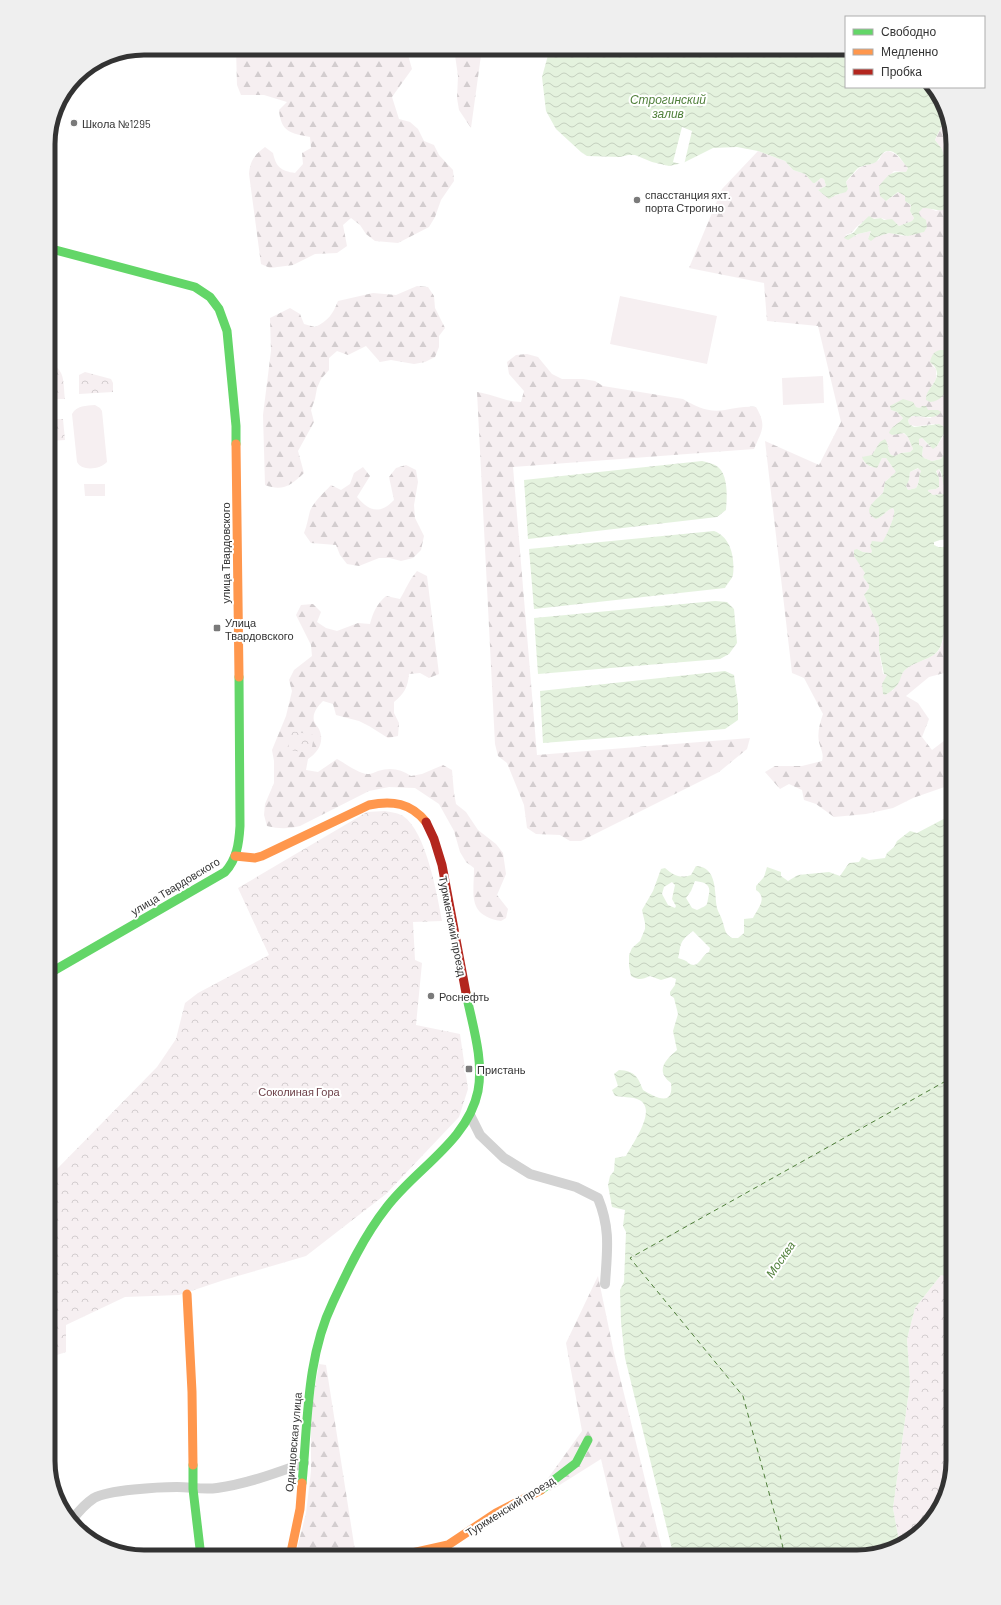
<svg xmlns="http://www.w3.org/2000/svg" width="1001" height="1605" viewBox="0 0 1001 1605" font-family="Barlow,sans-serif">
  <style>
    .green { fill: #f6eff1 }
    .forest { fill: url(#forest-firs); fill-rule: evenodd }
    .park { fill: url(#park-crowns) }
    .water { fill: url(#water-waves); fill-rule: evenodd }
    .pier { fill: #fff }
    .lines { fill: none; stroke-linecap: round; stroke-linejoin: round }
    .ferry { stroke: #51803c; stroke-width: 1; stroke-dasharray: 5 4; stroke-linecap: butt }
    .street { stroke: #d2d2d2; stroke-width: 10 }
    .fast { stroke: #63d668; stroke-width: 9 }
    .slow { stroke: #ff974d; stroke-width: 9 }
    .jam { stroke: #b3261e; stroke-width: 9 }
    .poi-dot { fill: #7a7a7a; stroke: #fff; stroke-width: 1.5 }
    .labels { text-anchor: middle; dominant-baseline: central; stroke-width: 4; stroke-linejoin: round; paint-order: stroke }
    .poi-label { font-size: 11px; fill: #333; stroke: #fff; text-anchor: start }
    .street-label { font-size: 11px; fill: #333; stroke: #fff }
    .park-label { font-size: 11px; fill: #6d4149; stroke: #fff }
    .water-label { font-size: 12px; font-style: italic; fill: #51803c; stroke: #fff }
    .rim { fill: none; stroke: #333; stroke-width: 5 }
  </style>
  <defs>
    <pattern id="forest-firs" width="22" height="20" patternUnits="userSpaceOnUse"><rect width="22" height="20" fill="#f6eff1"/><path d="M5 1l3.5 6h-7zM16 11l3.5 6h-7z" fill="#d3cdcf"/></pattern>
    <pattern id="park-crowns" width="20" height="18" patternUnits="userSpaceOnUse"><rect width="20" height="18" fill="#f6eff1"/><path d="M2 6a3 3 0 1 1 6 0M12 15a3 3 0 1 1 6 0" fill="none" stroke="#d3cdcf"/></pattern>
    <pattern id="water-waves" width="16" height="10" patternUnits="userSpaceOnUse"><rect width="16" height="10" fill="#e4f2de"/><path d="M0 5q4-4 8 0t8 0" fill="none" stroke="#c4d0bf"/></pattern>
  </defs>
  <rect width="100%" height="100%" fill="#fff"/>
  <path class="green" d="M620,296L717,316L707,364L610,344Z
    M823,376L824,403L783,405L782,378Z
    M95,405L100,408L102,411L107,462C101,469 82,472 77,462L72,414C77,405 86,406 95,405Z
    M84,484H105V496H85Z"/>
  <path class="forest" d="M236,48H406L412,69L392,97L399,119L410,122L418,129L424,141L434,145L439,155L453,170L454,181L441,200L435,217L429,227L398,243L375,241L366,234L360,225L351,218L343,225L347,246L337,253L315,254L293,265L270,268L261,264L249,174C250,161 254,155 265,147L273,153C276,167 281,171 295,173L303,164L302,153L311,148L310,137C290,133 281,132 279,110L287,102L264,95H241L237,85Z
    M454,48H482L471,128L459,110L457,98L458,76Z
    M948,122L953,144V161L945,158L942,149L935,140L942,125Z
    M758,151L785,161L793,170L805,174L815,183L821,178L824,179L826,186L818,190C821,192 824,195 826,196C833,198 843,193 848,189L846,182L859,168L875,162L879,160L882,154L888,151C897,153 902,161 908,168L906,172L894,171L883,182L886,201L899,192C905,194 905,196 906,202L911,205L910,211L914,218L912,221L899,226L896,223L881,218L867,219C864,222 862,222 859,225C852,230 856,232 845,235L854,237L858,234L871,231L868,239C875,237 882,234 890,233C894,233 895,235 899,235C908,237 916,233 924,232L918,212L923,208H929L936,211L946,207L953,197V391L951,395L953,402V439C946,445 946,452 941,459L932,461L924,458L922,456L923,447L919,445L918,439L922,438L929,446H937L944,435L943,426C932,420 919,430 909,424L908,420L912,416L931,418L934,410H927L916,407L891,410L897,412L903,418L897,425L892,435L903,433L908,437L913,449L910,452L901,453L895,456L891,455L889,452L887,442L877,448L872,456H867L863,461L871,467H877L882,458H886L896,472L885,482L883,493L878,497L876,519C883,517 886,510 893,508L895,513L886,539L882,542H877L871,553L863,552L857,549C858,564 860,560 865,573L863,577L869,585V588L864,595L879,627V650L883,674L887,675L892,691C898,685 899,678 903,672C911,662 927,661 936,653C944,647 943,633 947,624L953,628V667L948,672L929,677L906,696L918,703L929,719L922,737L932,750L953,734V784L913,798L893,808L866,814L834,817L816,804L804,800L802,790L789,784L780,789L765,772L775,766H802L822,761C824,754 821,750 819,742C817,733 820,723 823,714L804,678L792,673L765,441L819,465L841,422L818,326L767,321L764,283L689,268L722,189ZM952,363L951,380L945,393L928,392L936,379V369L932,365Z
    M417,286L428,287L434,296L435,308L445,328L439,336V347L435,357L425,362L414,364L391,360L380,362L366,346L348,355L337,351L329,358V370L321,379L317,388L315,399L311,410L314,422L298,451L304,473C291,485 283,492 265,485L263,415L271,351L270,318L290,308L300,314L304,324L315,327C328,321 333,314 338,301L373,293L396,295Z
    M527,354L538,357L552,374L562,379H583L595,381L603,386L683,399C696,407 709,413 725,410C736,408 745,406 756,407C767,426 762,430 754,449L513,467L537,755L750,738L747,749L719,772L581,841H570L560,835L536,834L527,828L524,805L507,763L498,756L495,744L477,392C492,394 506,402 521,402L524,391L509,374L507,362L516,355Z
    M406,465L416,470L418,482L414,505L415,518L424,536L421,550L413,558L401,561L390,558H379L359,566L347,564L340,555L336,545L311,543L304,533C307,526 308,518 310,511C314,501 324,493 331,485L341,490L350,484L354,473L363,467L370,476L357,497C369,511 380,515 394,500L389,477L396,468Z
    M919,468L921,471C918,477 920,483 916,488L908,490L906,485L909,480L910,472Z
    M939,469L946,489H953V493L933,495L928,491V490L936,489L939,487V478L936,470Z
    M417,571L427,576L439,674L429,678L420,673L409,674C408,687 404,694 394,702V713L399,723L398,736L388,738L369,726L359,721L336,715L333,704L323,701C318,706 312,713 314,721C315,724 318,727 319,729C325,742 318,752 308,759L306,770L318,772L337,759C345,763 360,775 369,774C371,774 375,772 378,771C390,767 401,769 411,776L422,774L443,765L452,770L454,793L456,804L466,812L478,830L496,844L503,853L506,874L497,895L508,909L506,918L501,921C467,915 474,895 474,868L466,862L460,852L454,831L439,804L415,788L389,787L369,791L300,826C288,829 279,829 267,826L264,815L265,804L274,783V761L272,750L286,716L292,691L289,680L294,670L312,656L311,645L296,615L301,605L313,604L321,612L317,622L326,628L337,631L358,623L370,624C373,612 377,604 386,596L400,599C406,589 409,580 417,571Z
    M598,1276L614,1353L664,1557H624L601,1459L550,1491L546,1481L582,1431L566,1343Z
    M319,1364L326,1365L356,1557H295L306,1513L311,1471V1411Z"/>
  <path class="park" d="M51,364C66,370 63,385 65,399H54L48,394V371Z
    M85,372L111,379L113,383V392L79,394V375Z
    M57,419H63L65,440L50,441V427Z
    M291,731L314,735L311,753L288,750Z
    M385,811C390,812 398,813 403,816C426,831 437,894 442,921L413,922L415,960L422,963L416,1025L460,1034L468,1089L459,1117L386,1194L306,1256L224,1280L179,1295L125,1297L66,1325V1352L48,1358V1175L56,1170L157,1067L176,1039L185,1003L198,993L269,955L238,888L367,812Z
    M941,1275L953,1277V1461L937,1514L900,1547L893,1508L910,1383L907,1339L915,1308Z"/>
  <path class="water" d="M550,48H846V87H930L943,101L948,122L942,125C940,131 937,134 935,140L942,149L945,158L953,161V197L943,210C936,211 930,208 923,208L919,212L920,216L926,220L927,227L924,232L908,236L889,233L876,237L871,241L868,239L871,231L858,234L848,240L844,238C847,234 852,235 855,231C859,225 864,221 869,216L874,219L881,218L884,220L892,219L899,226L912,221L914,218L910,211L911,205L905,201V196L898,192L886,201L880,196L879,186C889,174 891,171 906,172L908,168C903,163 898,152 890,151C881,150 881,158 876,162C871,165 863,165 858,168C856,170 848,179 846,182L848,189L846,192L836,195L829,199L818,190L826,186L824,179L821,178L815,183H813L805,174L793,170L785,161L758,151L737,147L713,148L683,163L669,166L652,162L635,155H628L620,157L587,156L581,152L556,129L546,111L542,77Z
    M940,350H944L952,356C952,371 951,401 930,402L926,400C925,388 941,382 936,369C935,366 932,364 930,362C932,355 933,352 940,350Z
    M903,399L913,402L916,407L920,408L922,406H926L928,410H938L941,412C935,421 922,415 912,416L908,420L909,424L914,427L939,424L943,426L946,430L937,446L933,449L922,438L919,439V445L923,447L922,456L924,458L932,461L941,459L944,455L947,443L953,439V489H946C941,483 944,475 939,469L936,471L939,478V487L936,489L928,490V491L933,495L953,493V520L949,521L946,526L948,528H953V539L940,540L934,542V545L938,547H953V628L947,625C942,633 944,646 936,653C927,661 912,662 904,671C902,673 901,677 900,680C897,687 892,691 885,695L883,694L882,684L887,675L884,674L879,650V627L864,595L869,588V585L863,577L865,573L854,556V550L857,549L863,552L871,553L872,551L870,546L872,541L882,542C885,540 894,518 894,514C895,511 894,511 893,508C886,510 883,517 876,519C860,510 876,500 883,493L885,482L896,472L886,458H882L877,468C870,467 864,464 862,457L872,455L880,442L885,439C889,444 887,450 891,455L895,456L901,453L910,452L913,449L908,437L904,433L892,435L889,433C891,426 899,424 903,418L897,412L891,410L890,406ZM918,468L921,471C918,477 920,483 916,488L908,490L906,486L909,480L910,472Z
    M702,461C706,462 711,463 715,465C729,472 727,497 726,510L717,517L528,539L524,480Z
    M714,531C731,537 735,558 733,575C732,579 727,584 725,588L534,609L529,549Z
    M715,601L727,602L734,609L737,643L729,654L720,659L538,674L534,618Z
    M725,671L734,675L738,703V720L725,729L543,743L540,691Z
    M953,814V1277L941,1275L915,1308L907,1339L910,1383L893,1508L900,1547L857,1557H674L625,1358L621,1322L620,1290L624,1282L626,1232L623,1226L625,1210L612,1207L608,1185L610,1176L614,1171L615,1158L626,1156C632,1144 660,1107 637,1099C632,1097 621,1097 615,1096L612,1090L618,1086L614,1074L619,1070C635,1071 638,1077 643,1090C655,1097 674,1108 671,1083C655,1071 665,1060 677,1050L673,1031L678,1014L674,998L670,995V992L675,985L676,979L671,977L661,980L650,976C642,979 640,981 631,976L629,966V955L632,948L640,941L645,929V923L642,910L653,891L661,869L665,868C673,875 680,879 691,875L696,866C718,867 714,893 717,908C718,912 721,916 722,920C725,927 724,934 732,938H738L744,933V919L753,918C758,908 768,898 756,890V886L764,877L767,867L781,872V876L788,881L798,875L829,872L840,876L849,863L859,862L862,857L869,860L885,858L887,853L894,847L897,841L910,831L917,833ZM695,881C704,882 711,884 709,894C706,906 710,904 697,910L692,908L686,898L691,891ZM672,882L675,885L672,899L676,906L675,908L668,905L662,894L664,887ZM693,931L710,948L709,952C702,954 699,969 690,964C686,962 689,962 684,960C682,959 680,959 678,958C680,953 679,947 682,942C684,938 690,933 693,931Z"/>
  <path class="pier" d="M682,127L692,131L684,165L673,162Z"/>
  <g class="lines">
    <path class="ferry" d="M785,1557L779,1530L743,1396L630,1258L953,1077"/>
    <path class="street" d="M470,1115L480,1135L504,1158L530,1174L576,1187L598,1198C611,1230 607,1251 605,1284
      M48,1452L52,1476
      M72,1520C78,1512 85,1504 94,1498C108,1490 159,1487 177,1487C191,1487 203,1490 217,1488C247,1484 276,1473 304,1463"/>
    <path class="fast" d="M48,248L195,287L210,297L219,309L227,331L236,426V444
      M48,974L225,872C237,859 239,843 240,826L239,677
      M193,1465V1489L201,1557
      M302,1483C308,1423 306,1358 333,1302C348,1270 364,1236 386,1208C415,1169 468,1141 478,1091C484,1059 472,1024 466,993
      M541,1490L576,1463L588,1440"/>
    <path class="slow" d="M236,444L239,677
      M235,856L255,858L262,856L369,805C392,800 411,803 426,822
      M187,1294L192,1392L193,1465
      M290,1557L300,1509L302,1483
      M394,1557L448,1545L496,1513L541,1490"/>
    <path class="jam" d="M426,822L434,839L442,865L466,993"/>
  </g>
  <g class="poi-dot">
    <circle cx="74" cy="123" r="4"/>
    <circle cx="637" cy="200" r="4"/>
    <rect x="213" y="624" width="8" height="8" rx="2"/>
    <circle cx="431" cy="996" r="4"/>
    <rect x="465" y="1065" width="8" height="8" rx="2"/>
  </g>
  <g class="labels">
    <g class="poi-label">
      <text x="82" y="123">Школа №1295</text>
      <text x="645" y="194">спасстанция яхт.<tspan x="645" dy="13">порта Строгино</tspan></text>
      <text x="225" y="622">Улица<tspan x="225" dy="13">Твардовского</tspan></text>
      <text x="439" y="996">Роснефть</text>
      <text x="477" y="1069">Пристань</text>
    </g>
    <g class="street-label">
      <text transform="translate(225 553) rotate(-90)">улица Твардовского</text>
      <text transform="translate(175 886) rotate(-31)">улица Твардовского</text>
      <text transform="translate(453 926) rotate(79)">Туркменский проезд</text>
      <text transform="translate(293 1442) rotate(-85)">Одинцовская улица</text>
      <text transform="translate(510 1506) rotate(-32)">Туркменский проезд</text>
    </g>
    <g class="park-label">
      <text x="299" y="1091">Соколиная Гора</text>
    </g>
    <g class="water-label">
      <text x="668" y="99">Строгинский<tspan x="668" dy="14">залив</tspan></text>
      <text transform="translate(780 1259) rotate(-55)">Москва</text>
    </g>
  </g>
  <path d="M0 0H1001V1605H0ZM144 55H857A89 89 0 0 1 946 144V1461A89 89 0 0 1 857 1550H144A89 89 0 0 1 55 1461V144A89 89 0 0 1 144 55Z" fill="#efefef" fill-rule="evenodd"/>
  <path class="rim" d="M144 55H857A89 89 0 0 1 946 144V1461A89 89 0 0 1 857 1550H144A89 89 0 0 1 55 1461V144A89 89 0 0 1 144 55Z"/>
  <rect x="845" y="16" width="140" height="72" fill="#ffffff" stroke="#adadad"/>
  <rect x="853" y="29" width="20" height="6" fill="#63d668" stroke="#adadad"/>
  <text x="881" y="36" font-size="12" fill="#333333">Свободно</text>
  <rect x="853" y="49" width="20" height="6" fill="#ff974d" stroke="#adadad"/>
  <text x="881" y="56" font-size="12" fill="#333333">Медленно</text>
  <rect x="853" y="69" width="20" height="6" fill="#b3261e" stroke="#adadad"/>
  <text x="881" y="76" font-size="12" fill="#333333">Пробка</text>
</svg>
